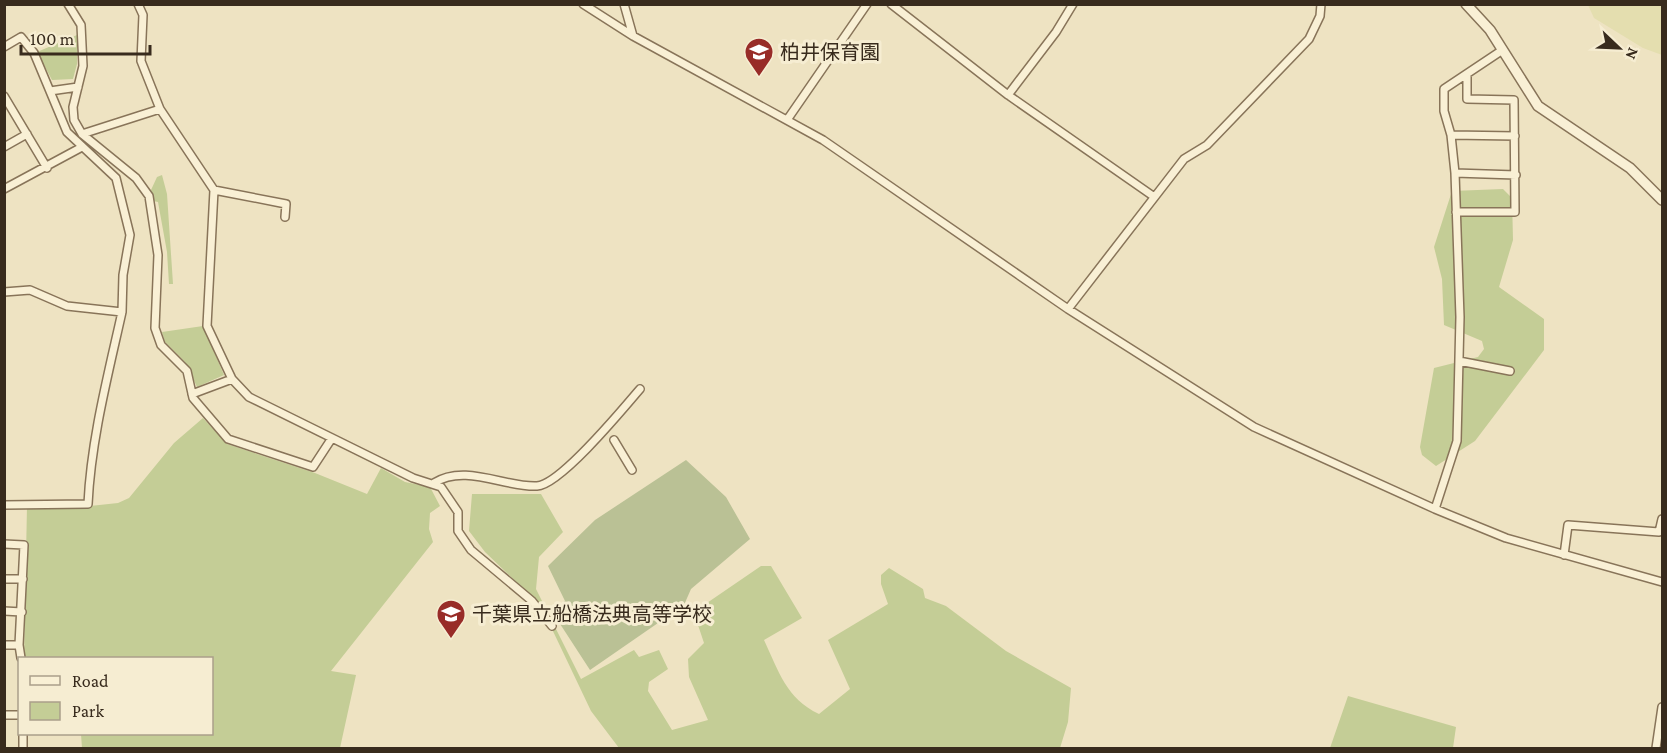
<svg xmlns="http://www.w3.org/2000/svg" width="1667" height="753" viewBox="0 0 1667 753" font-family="'Crimson Pro','Noto Sans JP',serif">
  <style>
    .farmland { fill: #e4deaf }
    .green { fill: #c4cd96 }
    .cemetery { fill: #bac195 }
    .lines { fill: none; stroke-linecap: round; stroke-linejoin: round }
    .minor-casing { stroke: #887459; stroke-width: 10 }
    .tertiary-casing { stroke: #887459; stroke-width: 12 }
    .minor { stroke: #f9f0d5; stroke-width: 7 }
    .tertiary { stroke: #f9f0d5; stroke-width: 9 }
    .labels { text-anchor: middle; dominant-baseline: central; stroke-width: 6; stroke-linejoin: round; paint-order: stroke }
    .poi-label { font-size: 20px; fill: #382b1d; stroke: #f6edd2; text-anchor: start }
  </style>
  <rect width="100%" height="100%" fill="#eee3c2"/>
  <path class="farmland" d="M1588,5H1662V55L1643,48L1594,18Z"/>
  <path class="green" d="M77,35V64L73,79L52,80L37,52Z
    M162,175L167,194L173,284H169L167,252L158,202L153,201L151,190L157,177Z
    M1503,189L1512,198L1513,240L1499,287L1544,319V350L1475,441L1436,466L1422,455L1420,447L1434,368L1478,357L1484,349L1482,341L1444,325L1442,279L1434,247L1452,191Z
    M203,326L224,375L197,387L185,362L165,342L162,332Z
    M203,418L227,444L315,473L367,494L381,468L405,482L430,487L440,506L430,513L429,529L433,542L331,671L356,675L340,748H82L81,734H212V658H24L27,506H90L118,503L129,498L174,443Z
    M472,494H541L563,532L539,557L536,589L581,679L634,650L639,657L659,650L668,669L649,682L648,691L672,730L708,720L689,677L688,659L704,643L696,619L704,605L761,566H771L802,618L764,640C779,672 786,698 819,714L850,689L828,640L888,604L881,584V575L889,568L923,589L925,598L946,606L1006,651L1071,688L1068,722L1060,748H619L591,711L541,606L485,552L469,531Z
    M1348,696L1456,727L1453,748H1330Z"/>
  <path class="cemetery" d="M686,460L726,497L750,539L691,589L684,605L590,670L551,610L565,601L548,566L595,520Z"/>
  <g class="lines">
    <g class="minor-casing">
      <path id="minor" d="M68,4L81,25L83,66L73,107L74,120L82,134L136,178L149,196L158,255L155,328L161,345L187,371L193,398L228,439L313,467L332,438
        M138,4L143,15L141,61L160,109L214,190L207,326L232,379L249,397L413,478L441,487L458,512V531L471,550L532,601L552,626
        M583,4L633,36L823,140L1068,309L1254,427L1435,509L1506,538L1662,582
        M624,4L633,36
        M891,4L1008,95L1056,32L1073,4
        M4,47L21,37L34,53L67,132L116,178L130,235L123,275L122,312
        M50,91L78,87
        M1008,95L1153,196
        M4,96L47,168
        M787,120L867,4
        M82,134L160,109
        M1451,135L1515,136
        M4,147L27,134
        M1455,173L1516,175
        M4,189L82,147
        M214,190L286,204L285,217
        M1456,212H1515L1514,100L1467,99V75
        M4,292L30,290L67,306L122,312C108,375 91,440 88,504L4,505
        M1068,309L1184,159L1207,145L1309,39L1320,16L1321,4
        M1459,361L1510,371
        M192,394L232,379
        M614,440L632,470
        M434,483C465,463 506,488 537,486C560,485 623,409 640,389
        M1435,509L1457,441L1460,317L1455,173L1451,135L1444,111V89L1501,51
        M4,544L24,545L19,645L21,658
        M1564,555L1568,525L1659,532L1662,519
        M4,579H23
        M4,611L22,612
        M4,645H19
        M4,715H20
        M23,734V748
        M1656,748L1662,707"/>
    </g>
    <g class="tertiary-casing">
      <path id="tertiary" d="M1466,4L1490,30L1538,106L1630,168L1662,200"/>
    </g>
    <use href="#minor" class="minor"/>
    <use href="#tertiary" class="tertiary"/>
  </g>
  <defs>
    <g id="school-pin" transform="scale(1.5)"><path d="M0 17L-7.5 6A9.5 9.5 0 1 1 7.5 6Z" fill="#982c28" stroke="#f6edd2"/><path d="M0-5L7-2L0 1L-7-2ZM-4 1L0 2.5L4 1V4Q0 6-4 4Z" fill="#fff"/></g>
  </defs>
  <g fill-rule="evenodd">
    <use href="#school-pin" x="759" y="52"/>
    <use href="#school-pin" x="451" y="614"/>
  </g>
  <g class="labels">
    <g class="poi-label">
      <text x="780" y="52">柏井保育園</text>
      <text x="472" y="614">千葉県立船橋法典高等学校</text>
    </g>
  </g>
  <rect width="1667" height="753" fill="none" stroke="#382b1d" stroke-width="12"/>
  <rect x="18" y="657" width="195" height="78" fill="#f6edd2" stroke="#aa9f8a" stroke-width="1.5"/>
  <rect x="30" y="676" width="30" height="9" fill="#f9f0d5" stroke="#aa9f8a" stroke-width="1.5"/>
  <text x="72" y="687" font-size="18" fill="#382b1d">Road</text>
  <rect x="30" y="702" width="30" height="18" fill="#c4cd96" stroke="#aa9f8a" stroke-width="1.5"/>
  <text x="72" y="717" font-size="18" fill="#382b1d">Park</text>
  <g transform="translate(1619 48) rotate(113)" stroke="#f6edd2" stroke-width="4.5" paint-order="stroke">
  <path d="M0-4.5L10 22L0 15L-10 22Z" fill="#382b1d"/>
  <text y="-9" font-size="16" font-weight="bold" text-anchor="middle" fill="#382b1d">N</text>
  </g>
  <path d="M21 45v9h129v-9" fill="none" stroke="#382b1d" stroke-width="3"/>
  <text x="30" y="45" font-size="18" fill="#382b1d" stroke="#f6edd2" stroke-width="4.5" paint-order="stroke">100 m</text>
</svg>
